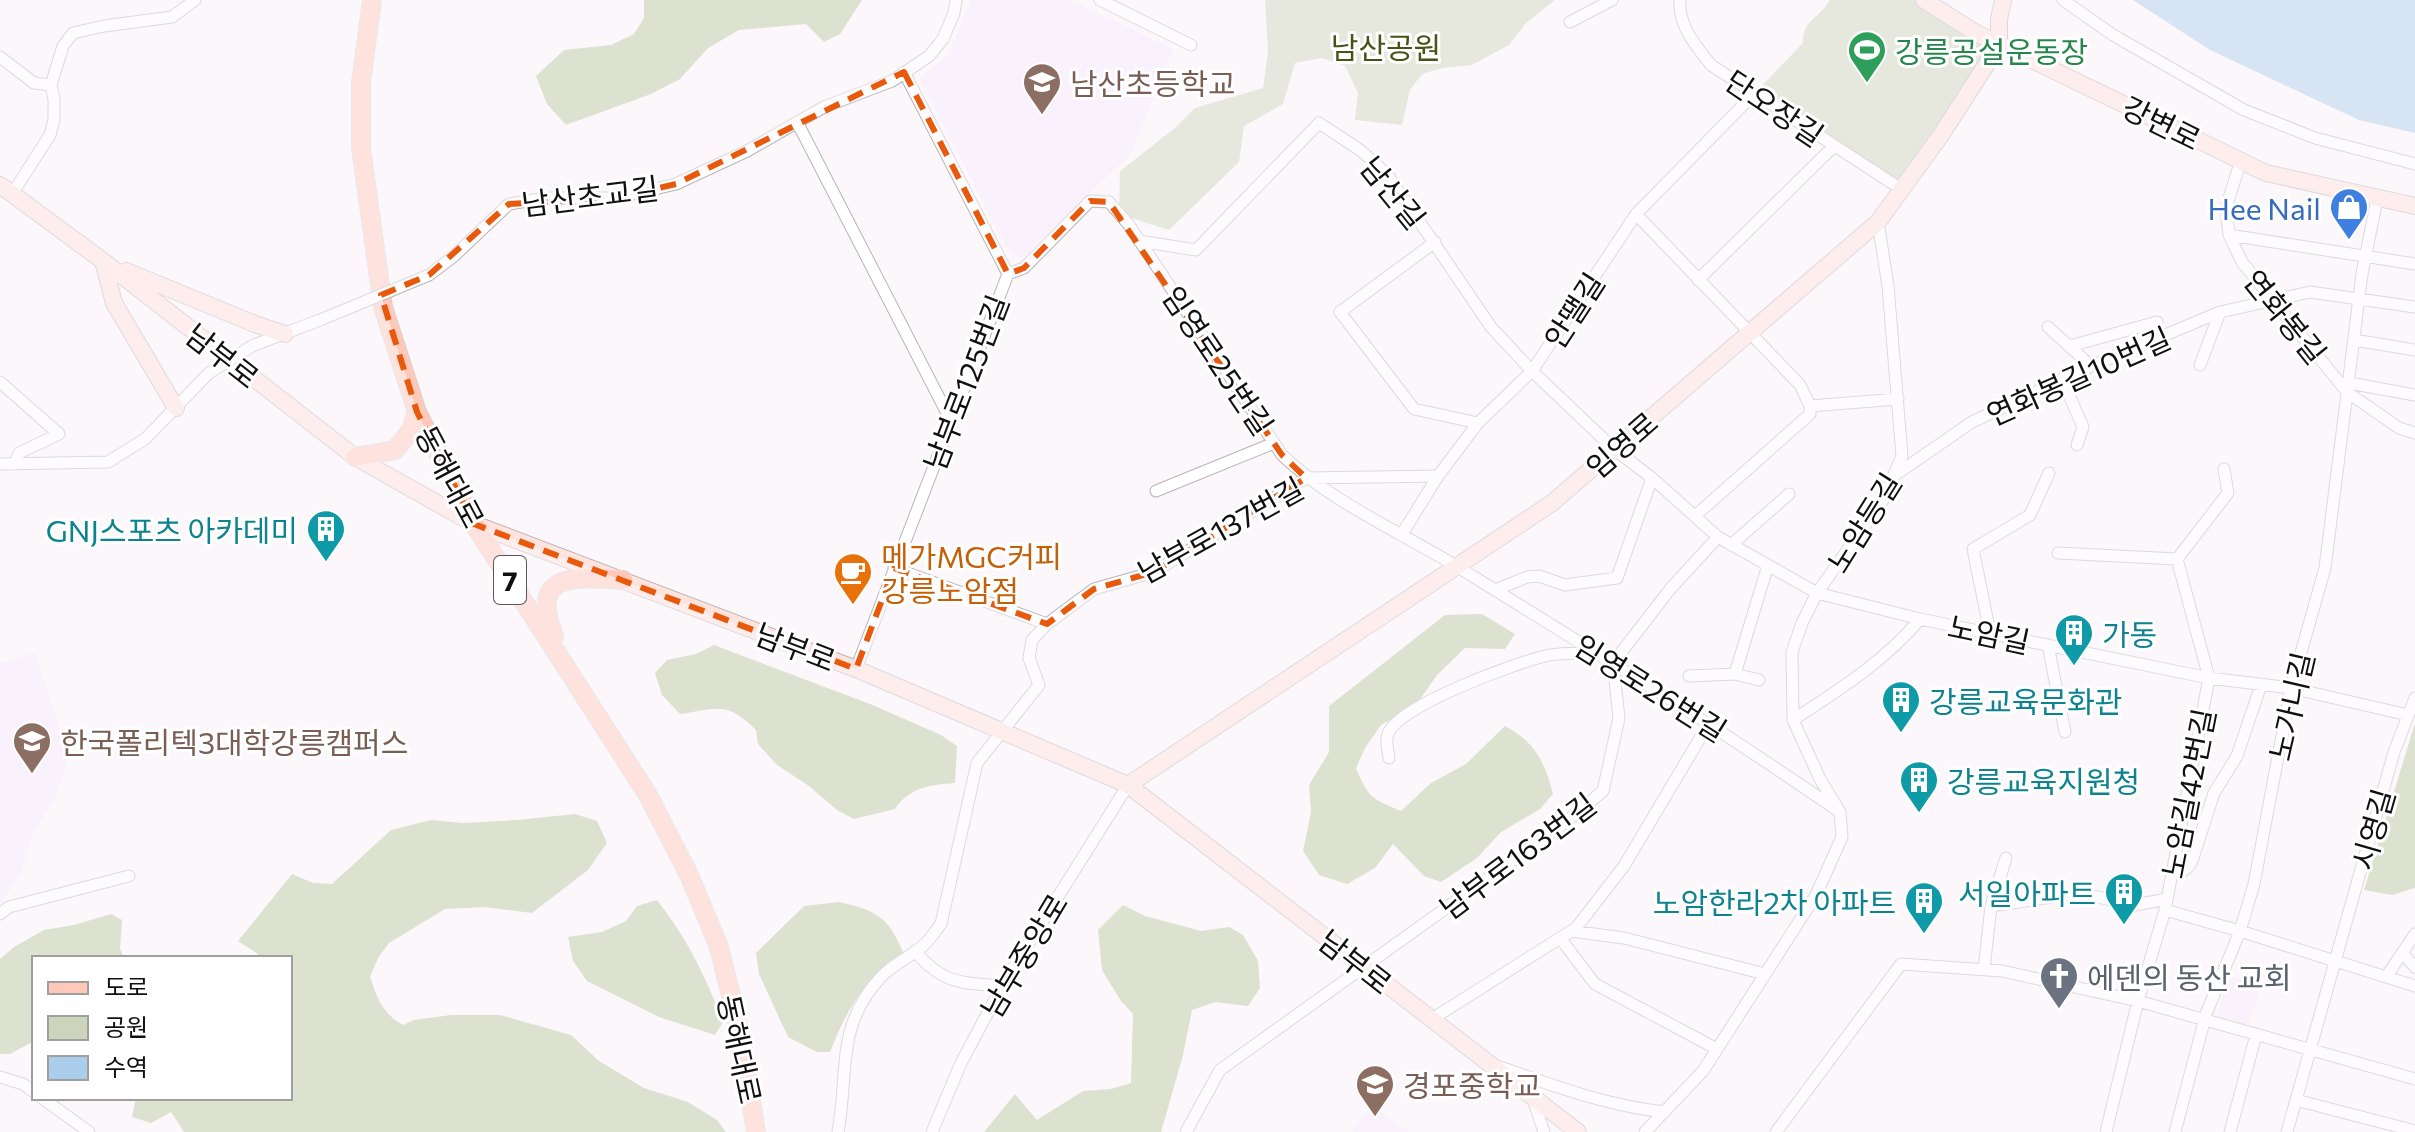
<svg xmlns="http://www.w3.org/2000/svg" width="2415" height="1132" viewBox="0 0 2415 1132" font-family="Commissioner,'Noto Sans KR',sans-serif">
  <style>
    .education { fill: #f7e9fd }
    .green { fill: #ccd4bb }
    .forest { fill: #b8c59c }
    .water { fill: #abcdec }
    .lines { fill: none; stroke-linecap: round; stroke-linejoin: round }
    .street-casing { stroke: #b8b4b8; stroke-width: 13 }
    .secondary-casing { stroke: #b8b4b8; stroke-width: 18 }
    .primary-casing { stroke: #d4d4d4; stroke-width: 20 }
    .street { stroke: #fff; stroke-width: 11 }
    .secondary { stroke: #ffe3dc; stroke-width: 16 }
    .primary { stroke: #ffc8b8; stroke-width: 18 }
    .street-bridge-casing { stroke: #b8b4b8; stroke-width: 13; stroke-linecap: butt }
    .street-bridge { stroke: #fff; stroke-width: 11 }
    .marked { fill: none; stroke: #e8590c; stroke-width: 6; stroke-dasharray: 16 10; stroke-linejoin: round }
    .labels { text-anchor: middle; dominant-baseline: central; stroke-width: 6; stroke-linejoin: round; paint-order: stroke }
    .shield { fill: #fff; stroke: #585858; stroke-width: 2 }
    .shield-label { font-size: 28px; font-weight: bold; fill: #111011 }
    .park-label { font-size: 30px; fill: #455416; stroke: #fff }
    .leisure-label { font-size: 30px; fill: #27864d; stroke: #fff; text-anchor: start }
    .education-label { font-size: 30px; fill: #785e54; stroke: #fff; text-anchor: start }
    .street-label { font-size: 30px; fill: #111011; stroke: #fff }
    .shop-label { font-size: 30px; fill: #366cbe; stroke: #fff; text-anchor: end }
    .culture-label { font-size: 30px; fill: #0d838f; stroke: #fff; text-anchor: end }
    .food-label { font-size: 30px; fill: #c56008; stroke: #fff; text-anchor: start }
    .worship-label { font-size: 30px; fill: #5b616d; stroke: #fff; text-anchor: start }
  </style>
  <rect width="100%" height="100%" fill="#fbf7fb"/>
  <path class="education" d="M971,0H1071L1173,49L1131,154L1022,258L1010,254L919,78L948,55Z
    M35,653L69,756L57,794L31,837L22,871L0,905V663Z
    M2229,976L2261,986L2248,1028L2216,1018Z
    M1370,1105L1410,1132H1352Z"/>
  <path class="green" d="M1265,0H1555L1526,23L1509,45L1472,65L1442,68L1422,74L1410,90L1402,125L1355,120L1358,93L1345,66L1322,58L1295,63L1283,104L1244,126L1239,162L1169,230L1119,214L1120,171L1175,128L1195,108L1263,88L1268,51Z
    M1830,0H1922L1999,45L1901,189L1754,94L1803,43C1803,19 1819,19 1830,0Z"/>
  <path class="forest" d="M644,0H862L840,34L824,42L806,24L739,30L708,48L680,79L651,94L566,125L547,104L536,76L564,50L611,45L634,34L644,18Z
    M1482,614L1515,634L1505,649L1465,648L1437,675L1416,705L1381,725L1365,748L1356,768C1369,799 1371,798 1401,811L1431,783L1466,764L1505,726C1535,742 1545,762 1553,794L1540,809L1501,832L1477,858L1441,882L1424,876L1393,844L1375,868L1347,884L1319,875L1303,851L1311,812L1309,785L1329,752V706L1445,615Z
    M714,645L870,704L941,735L957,746L955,783C930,785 910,787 895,809L854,819L837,810L809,786L777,765L758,744L756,730C726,700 717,709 680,714L662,695L655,673L667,660L696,654Z
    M2415,723V888L2392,895L2364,890Z
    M575,814L597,821L607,843L588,870L532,913L484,907L445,909L389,943L378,958L370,977C377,998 383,1014 403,1025L414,1020L451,1015H500L571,1035L599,1061L644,1088L688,1102L717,1120L726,1132H184L171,1112L151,1123L132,1117L136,1098H290V958H257L258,954L238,941L292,874L313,883L332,884L391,830L431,820L463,823L517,820Z
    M657,900C688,940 705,975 723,1022L715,1035L659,1017L587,981L573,961L568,937L602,932L626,921L637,906Z
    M840,902C876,911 888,916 903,952C865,977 846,1011 830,1052H817L788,1037L759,974L756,953L804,906Z
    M1123,905L1145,916L1201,931L1229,927L1243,935L1258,961L1260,988L1248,1006L1215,1002L1192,1010L1183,1055L1161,1132H984L1015,1094L1037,1120L1083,1091L1111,1089L1131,1083L1133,1014L1121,1001L1102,970L1098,930Z
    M111,914L122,920L120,949L124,958H34V1041L10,1054H0V959L14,947L44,930L74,925Z"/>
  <path class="water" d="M2133,0H2415V133L2359,120L2210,50Z"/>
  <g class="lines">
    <g class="street-casing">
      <path id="street" d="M1100,0L1191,45
        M1680,0C1678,26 1696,46 1711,65L1901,189
        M2063,0L2113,35L2244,110L2315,138L2415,164
        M1570,22L1612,0
        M0,57L34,83L51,85
        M797,122L950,419
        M2241,160L2226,208L2229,235L2242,262L2347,392L2399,428L2415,433
        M12,194L50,135L54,119V99L51,85L63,46L73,33L104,26L172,17L195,0
        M2377,199L2362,274L2325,568L2291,688L2254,884L2240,931L2415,986
        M1636,214L1800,385L1810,406V414L1695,516
        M2229,235L2415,264
        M1139,241L1196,250L1319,123L1360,150L1387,174L1491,327L1532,371L1614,449L1652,478L1718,537L1817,593L1920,619L2209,678L2291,688L2408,715
        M1435,242L1340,312L1414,409L1478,423
        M1008,274L1024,268L1090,201L1109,202L1129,225L1282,455C1332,503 1401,532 1461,569C1589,648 1716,726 1840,812
        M429,275L454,256L509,204L546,198H616L676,184L747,151L824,107L892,81L929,56L943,39L954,13L956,0
        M1698,280L1834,146
        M2048,327L2091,366
        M2354,340L2415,350
        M252,346L320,320
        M2070,346L2157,322
        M2200,365L2220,312
        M2062,379L2083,427L2077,445
        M0,382L59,434L19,453L15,464
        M2349,383L2415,395
        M1810,406L1898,399
        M0,464L108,462L145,439L209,373
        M1895,475L1972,422L2091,366L2220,312L2310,292L2415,307
        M1156,491L1274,443
        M1402,534L1438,476L1478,423L1532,371L1636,214L1754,94
        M1731,545L1789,494
        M2058,553L2177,559
        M894,568L1047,624
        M1495,590L1527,577L1539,576L1565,585L1617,578L1652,478
        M1990,633L1973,549L2030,515L2049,473
        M2048,645L2065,732
        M856,669L1008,274L904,72
        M1735,674L1759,680
        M1689,676L1735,674L1768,565
        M1793,720C1839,690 1885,661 1920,619
        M1389,758C1388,750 1385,741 1388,734C1397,706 1516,663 1545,656C1561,652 1578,655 1594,651
        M2172,873C2182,873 2187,870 2192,861L2214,793L2237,756L2261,685
        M1991,906L2079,893L2135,905L2167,899
        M2165,910L2240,931L2206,1014L2175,1132
        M0,914L9,907L129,876
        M1571,931L1624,938L1765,974
        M1560,938L1595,984L1717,1049
        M915,951C942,984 962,983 1002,986
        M2402,953L2415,967
        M1984,969L1991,906L2006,858
        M2386,977L2415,934
        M1432,1019L1576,928L1624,866L1709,723
        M1500,1067C1555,1086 1607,1106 1665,1112
        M0,1077L23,1084L34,1092
        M42,1098L89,1132
        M1533,1099L1544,1132
        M2296,1100L2415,1131
        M838,1132C849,1072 835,1025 882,976C894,963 913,956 926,943C932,937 936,930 941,924L977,763L1039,685L1029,658L1032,640L1047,624L1094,589L1154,572L1306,478L1438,476
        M932,1132L961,1063L1002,986L1128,785
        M1186,1132L1220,1070L1562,825L1603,791L1619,718L1613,663L1671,588L1718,537
        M1645,1132L1703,1071L1816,895L1842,837L1840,812L1820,779L1793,720L1792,652L1802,623L1817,593L1883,500L1902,456L1888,286L1878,222
        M1776,1132L1901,964L2002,971L2138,1001L2415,1079
        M2106,1132L2138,1001L2165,910L2209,678L2177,559L2228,493L2224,469
        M2230,1132L2256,1035
        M2287,1132L2394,752L2415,698"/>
    </g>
    <g class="secondary-casing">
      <path id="secondary" d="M1924,0L1976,33L2266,173L2415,206
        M0,185L103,261L355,457L474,524L856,669L1128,785L1578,1132
        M103,261L114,303L176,408
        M126,271L255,324L285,334
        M1128,785L1552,503L1878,222L1941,135L1999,45V19L2003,0"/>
    </g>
    <g class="primary-casing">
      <path id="primary" d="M372,0L361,83V148L383,307L417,412L474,524L648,795L689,875L719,947L741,1037L756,1132
        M355,457L395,450L411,430L417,412
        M554,636C528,571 576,577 623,580"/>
    </g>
    <use href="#street" class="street"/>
    <use href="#secondary" class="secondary"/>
    <use href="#primary" class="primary"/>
    <g class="street-bridge-casing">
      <path id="street-bridge" d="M320,320L429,275
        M209,373L252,346"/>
    </g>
    <use href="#street-bridge" class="street-bridge"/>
  </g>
  <path d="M0 0H2415V1132H0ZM904,72L1008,274L1024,268L1090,201L1109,202L1282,455L1306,478L1154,572L1094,589L1047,624L894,568L856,669L474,524L417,412L381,295L429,275L509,204L616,198L676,184Z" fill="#fbf7fb" fill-opacity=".55" fill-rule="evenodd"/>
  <path class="marked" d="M904,72L1008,274L1024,268L1090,201L1109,202L1282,455L1306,478L1154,572L1094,589L1047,624L894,568L856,669L474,524L417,412L381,295L429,275L509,204L616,198L676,184Z"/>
  <defs>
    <g id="stadium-pin" transform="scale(2)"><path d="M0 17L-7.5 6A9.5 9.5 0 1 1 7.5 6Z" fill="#2e9e5b" stroke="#fff"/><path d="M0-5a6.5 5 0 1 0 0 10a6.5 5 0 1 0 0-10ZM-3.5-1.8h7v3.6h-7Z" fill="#fff"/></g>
    <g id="school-pin" transform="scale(2)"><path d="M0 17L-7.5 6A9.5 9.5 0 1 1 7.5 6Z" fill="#8d6e63" stroke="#fff"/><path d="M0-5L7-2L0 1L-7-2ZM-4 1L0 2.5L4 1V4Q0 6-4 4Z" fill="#fff"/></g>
    <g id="shop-pin" transform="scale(2)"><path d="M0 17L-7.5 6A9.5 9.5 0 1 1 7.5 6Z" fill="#3f7fe0" stroke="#fff"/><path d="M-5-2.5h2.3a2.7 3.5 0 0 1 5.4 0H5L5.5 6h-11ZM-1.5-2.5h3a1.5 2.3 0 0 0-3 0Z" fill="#fff"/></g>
    <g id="building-pin" transform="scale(2)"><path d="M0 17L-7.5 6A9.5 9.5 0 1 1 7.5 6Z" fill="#0f9aa8" stroke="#fff"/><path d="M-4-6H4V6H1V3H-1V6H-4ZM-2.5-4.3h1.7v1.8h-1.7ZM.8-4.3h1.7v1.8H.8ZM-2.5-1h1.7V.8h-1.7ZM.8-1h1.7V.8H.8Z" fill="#fff"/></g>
    <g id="cafe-pin" transform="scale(2)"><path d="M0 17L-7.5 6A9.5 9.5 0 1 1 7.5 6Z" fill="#e8710a" stroke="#fff"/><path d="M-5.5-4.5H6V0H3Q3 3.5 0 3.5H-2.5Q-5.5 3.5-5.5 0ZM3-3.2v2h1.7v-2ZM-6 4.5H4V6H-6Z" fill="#fff"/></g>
    <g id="university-pin" transform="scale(2)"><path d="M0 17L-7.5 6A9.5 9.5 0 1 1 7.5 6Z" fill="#8d6e63" stroke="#fff"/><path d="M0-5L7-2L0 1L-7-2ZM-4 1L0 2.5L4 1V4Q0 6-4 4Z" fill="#fff"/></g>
    <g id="church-pin" transform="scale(2)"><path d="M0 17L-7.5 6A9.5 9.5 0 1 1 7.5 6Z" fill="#6b7280" stroke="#fff"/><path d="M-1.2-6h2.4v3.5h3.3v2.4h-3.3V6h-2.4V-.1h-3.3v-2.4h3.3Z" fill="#fff"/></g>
  </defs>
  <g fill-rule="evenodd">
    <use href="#stadium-pin" x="1867" y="50"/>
    <use href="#school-pin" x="1042" y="82"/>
    <use href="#shop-pin" x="2349" y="207"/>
    <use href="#building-pin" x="326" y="529"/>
    <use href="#cafe-pin" x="853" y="572"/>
    <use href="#building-pin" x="2074" y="633"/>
    <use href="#building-pin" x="1901" y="700"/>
    <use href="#university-pin" x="32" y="741"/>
    <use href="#building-pin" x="1919" y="780"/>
    <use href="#building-pin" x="2124" y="892"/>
    <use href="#building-pin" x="1924" y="901"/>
    <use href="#church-pin" x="2059" y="976"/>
    <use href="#school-pin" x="1375" y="1084"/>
  </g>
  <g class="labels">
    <rect class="shield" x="494" y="556" width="32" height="48" rx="6"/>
    <g class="shield-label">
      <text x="510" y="580">7</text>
    </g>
    <g class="park-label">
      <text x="1386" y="46">남산공원</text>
    </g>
    <g class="leisure-label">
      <text x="1895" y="50">강릉공설운동장</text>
    </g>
    <g class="education-label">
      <text x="1070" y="82">남산초등학교</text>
      <text x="60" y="741">한국폴리텍3대학강릉캠퍼스</text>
      <text x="1403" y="1084">경포중학교</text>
    </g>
    <g class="street-label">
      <text transform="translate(1775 107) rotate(34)">단오장길</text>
      <text transform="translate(2162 122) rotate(26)">강변로</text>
      <text transform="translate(1394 192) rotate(51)">남산길</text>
      <text transform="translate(590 195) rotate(-7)">남산초교길</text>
      <text transform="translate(1573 310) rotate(-57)">안땔길</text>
      <text transform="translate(2286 316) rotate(51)">연화봉길</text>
      <text transform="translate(223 355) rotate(38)">남부로</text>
      <text transform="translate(1219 360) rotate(56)">임영로25번길</text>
      <text transform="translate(2078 375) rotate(-24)">연화봉길10번길</text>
      <text transform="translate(965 382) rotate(-69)">남부로125번길</text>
      <text transform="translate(1621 444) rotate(-41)">임영로</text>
      <text transform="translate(451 476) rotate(62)">동해대로</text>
      <text transform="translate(1863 522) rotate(-58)">노암등길</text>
      <text transform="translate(1220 529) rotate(-29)">남부로137번길</text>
      <text transform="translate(1989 633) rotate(12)">노암길</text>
      <text transform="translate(796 646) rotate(21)">남부로</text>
      <text transform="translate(1651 687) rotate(32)">임영로26번길</text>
      <text transform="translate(2290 706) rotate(-77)">노가니길</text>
      <text transform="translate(2187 793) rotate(-79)">노암길42번길</text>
      <text transform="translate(2372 829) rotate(-74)">시영길</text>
      <text transform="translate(1517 855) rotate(-37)">남부로163번길</text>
      <text transform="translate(1023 955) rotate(-59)">남부중앙로</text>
      <text transform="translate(1356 961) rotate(38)">남부로</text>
      <text transform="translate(741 1049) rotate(78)">동해대로</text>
    </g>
    <g class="shop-label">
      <text x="2321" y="207">Hee Nail</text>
    </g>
    <g class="culture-label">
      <text x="298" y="529">GNJ스포츠 아카데미</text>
      <text x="2102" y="633" text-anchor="start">가동</text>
      <text x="1929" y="700" text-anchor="start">강릉교육문화관</text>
      <text x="1947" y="780" text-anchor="start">강릉교육지원청</text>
      <text x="2096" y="892">서일아파트</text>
      <text x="1896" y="901">노암한라2차 아파트</text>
    </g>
    <g class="food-label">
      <text x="881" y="555">메가MGC커피<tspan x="881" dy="34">강릉노암점</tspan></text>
    </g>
    <g class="worship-label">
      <text x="2087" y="976">에덴의 동산 교회</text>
    </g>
  </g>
  <rect x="32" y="956" width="260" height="144" fill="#ffffff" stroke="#a09fa0" stroke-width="2"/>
  <rect x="48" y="982" width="40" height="12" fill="#ffc8b8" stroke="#a09fa0" stroke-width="2"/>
  <text x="104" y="996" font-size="24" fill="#111011">도로</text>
  <rect x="48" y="1016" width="40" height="24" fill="#ccd4bb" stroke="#a09fa0" stroke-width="2"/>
  <text x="104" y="1036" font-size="24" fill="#111011">공원</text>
  <rect x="48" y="1056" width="40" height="24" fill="#abcdec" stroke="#a09fa0" stroke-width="2"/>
  <text x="104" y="1076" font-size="24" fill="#111011">수역</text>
</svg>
